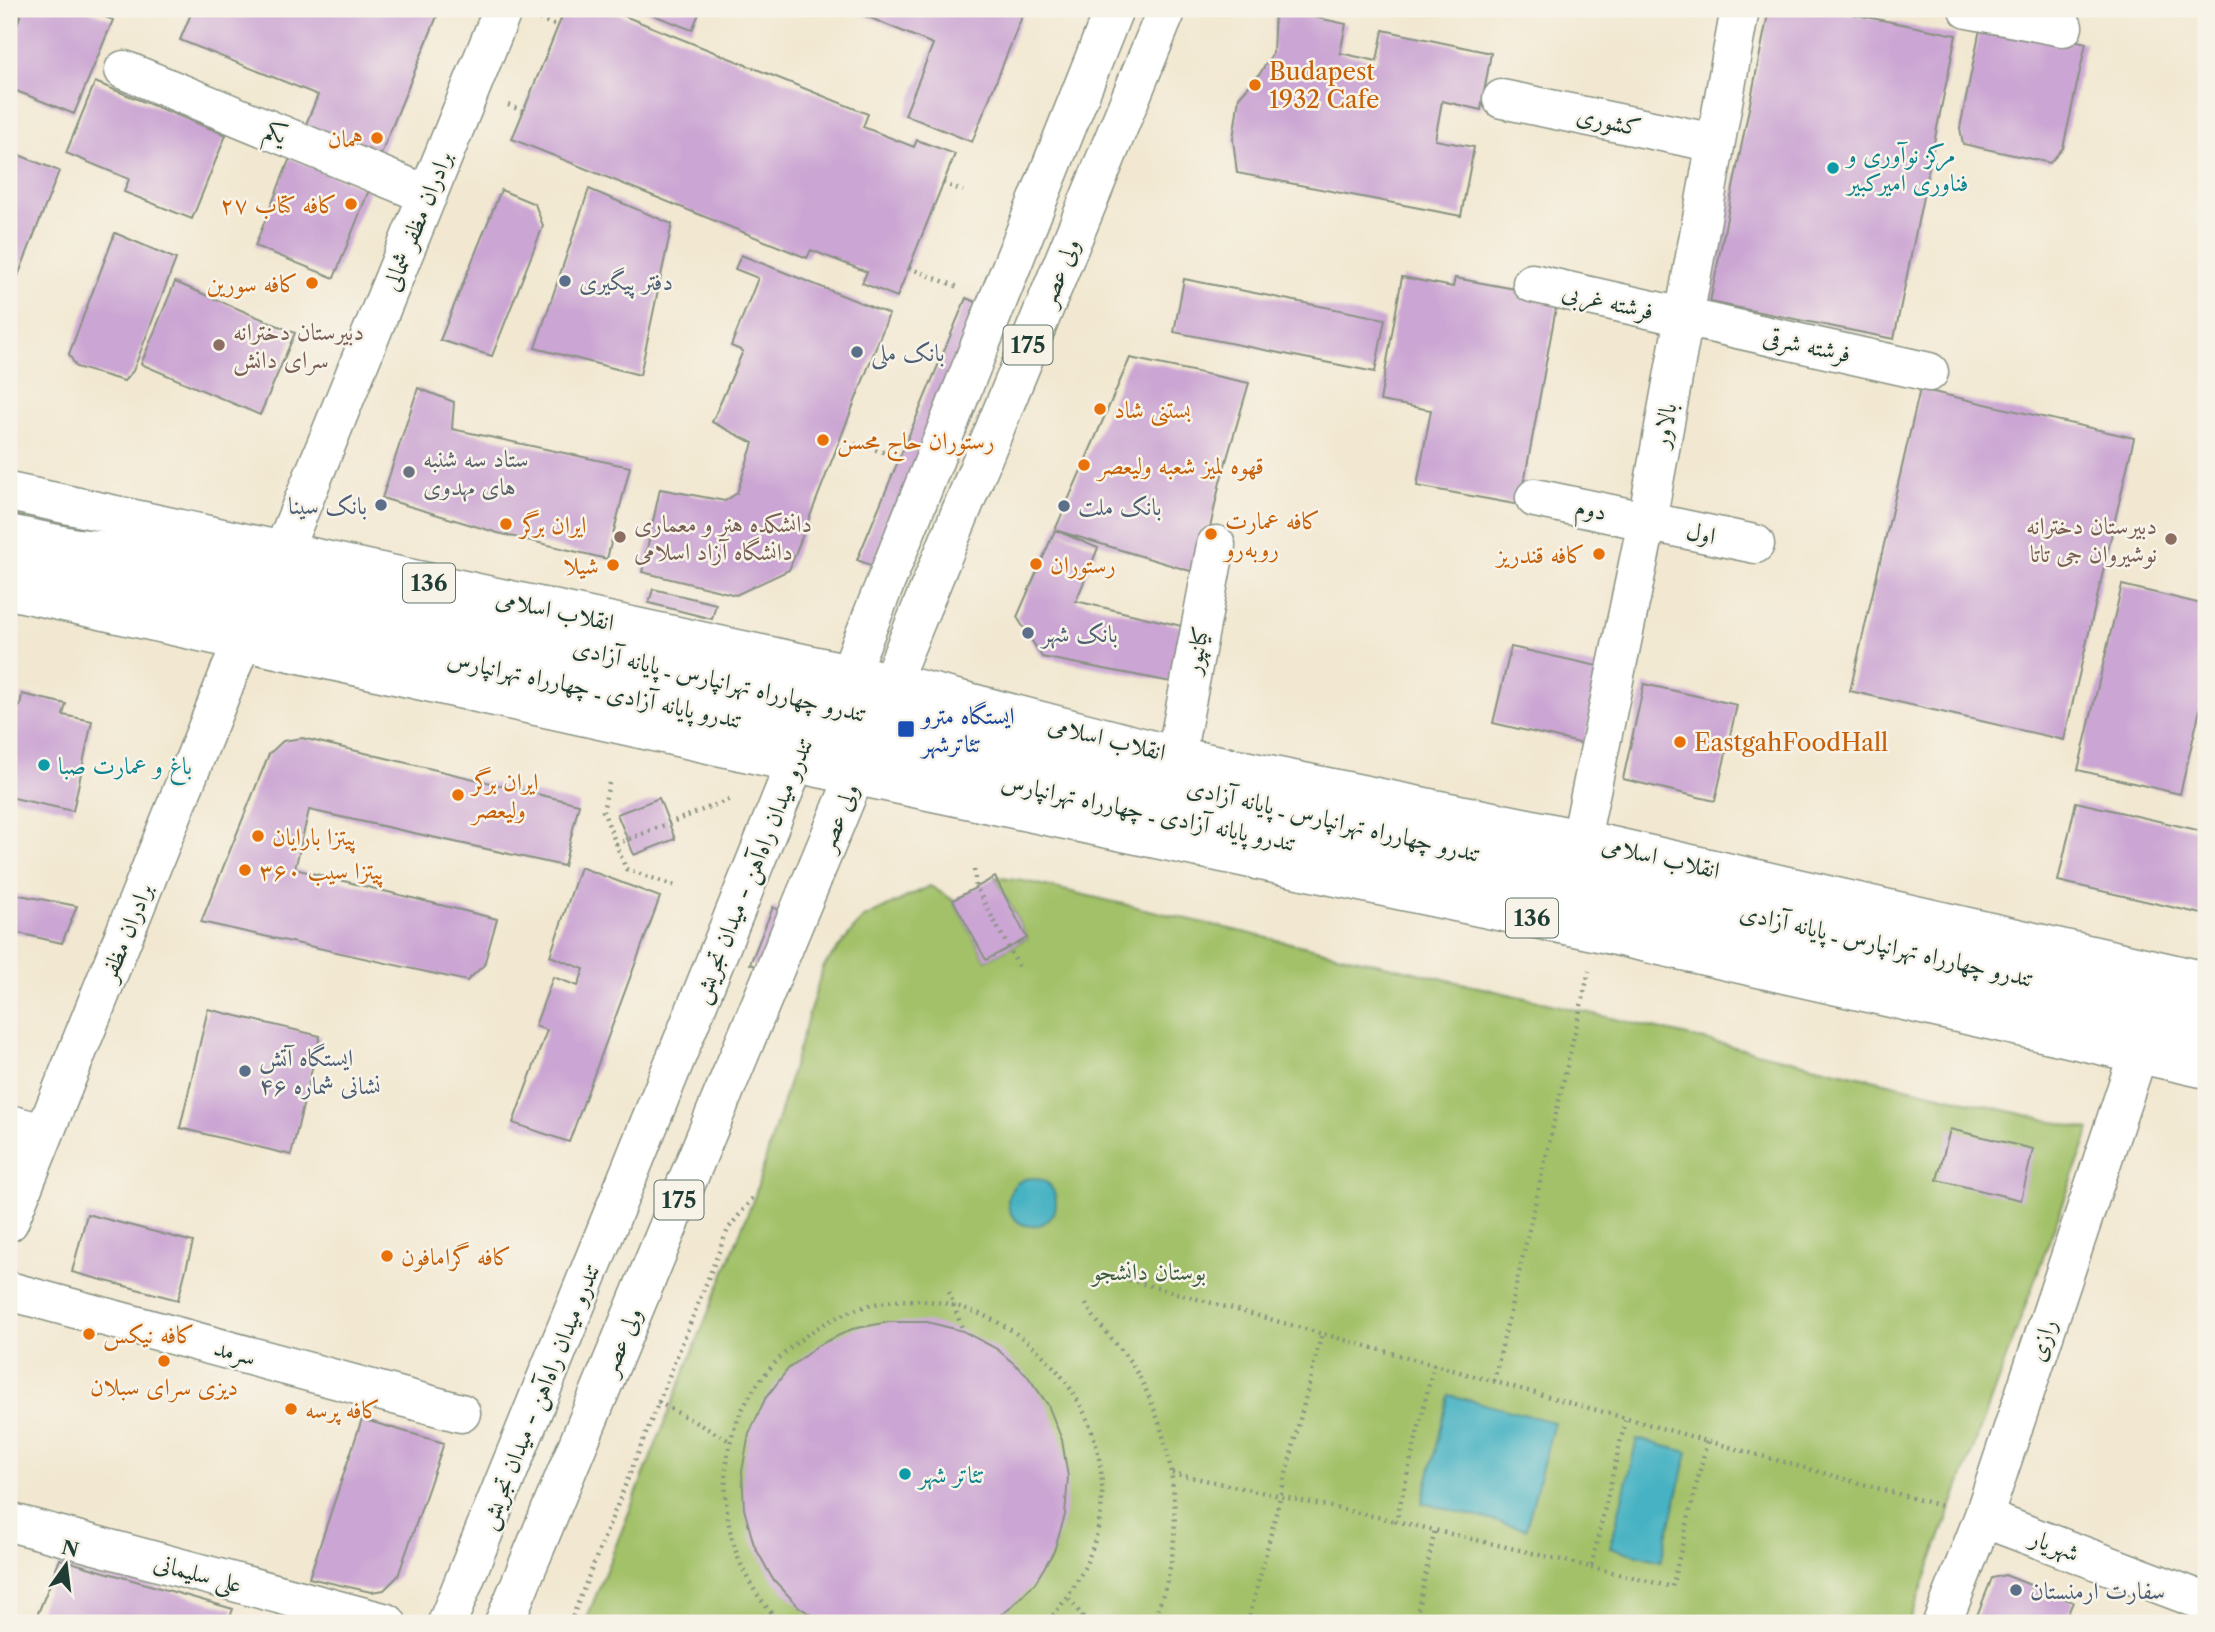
<svg xmlns="http://www.w3.org/2000/svg" width="2215" height="1632" viewBox="0 0 2215 1632" font-family="'Libre Caslon Text',Amiri,serif">
  <style>
    .green { fill: #a3c169; stroke: #617f4e; stroke-width: 2 }
    .water { fill: #46b2c3; stroke: #32787c; stroke-width: 2 }
    .building { fill: #cba5d3 }
    .lines { fill: none; stroke-linecap: round; stroke-linejoin: round }
    .minor-casing { stroke: #889282; stroke-width: 41 }
    .major-casing { stroke: #889282; stroke-width: 41 }
    .path { stroke: #889282; stroke-width: 4.5; stroke-dasharray: 2 5; stroke-linecap: butt }
    .minor { stroke: #fff; stroke-width: 38 }
    .major { stroke: #fff; stroke-width: 38 }
    .food-dot { fill: #e8710a; stroke: #f7f3e8; stroke-width: 2.5 }
    .culture-dot { fill: #0f9aa8; stroke: #f7f3e8; stroke-width: 2.5 }
    .service-dot { fill: #5c6f8a; stroke: #f7f3e8; stroke-width: 2.5 }
    .education-dot { fill: #8d6e63; stroke: #f7f3e8; stroke-width: 2.5 }
    .worship-dot { fill: #6b7280; stroke: #f7f3e8; stroke-width: 2.5 }
    .transit-dot { fill: #1a4fb4; stroke: #f7f3e8; stroke-width: 2.5 }
    .labels { text-anchor: middle; dominant-baseline: central; stroke-width: 5; stroke-linejoin: round; paint-order: stroke }
    .shield { fill: #f7f3e8; stroke: #60746a; stroke-width: 2 }
    .shield-label { font-size: 23px; font-weight: bold; fill: #1f3d34 }
    .food-label { font-size: 24px; fill: #c56008; stroke: #f7f3e8; text-anchor: start }
    .street-label { font-size: 24px; fill: #1f3d34; stroke: #f7f3e8 }
    .culture-label { font-size: 24px; fill: #0d838f; stroke: #f7f3e8; text-anchor: start }
    .service-label { font-size: 24px; fill: #4e5e75; stroke: #f7f3e8; text-anchor: start }
    .education-label { font-size: 24px; fill: #785e54; stroke: #f7f3e8; text-anchor: start }
    .worship-label { font-size: 24px; fill: #5b616d; stroke: #f7f3e8; text-anchor: start }
    .transit-label { font-size: 24px; fill: #164399; stroke: #f7f3e8; text-anchor: start }
    .park-label { font-size: 24px; fill: #405e41; stroke: #f7f3e8 }
  </style>
  <rect width="100%" height="100%" fill="#f7f3e8"/>
  <filter id="ink" filterUnits="userSpaceOnUse"><feTurbulence type="fractalNoise" baseFrequency=".0143" numOctaves="2"/><feDisplacementMap in="SourceGraphic" scale="14" xChannelSelector="R" yChannelSelector="G"/><feConvolveMatrix kernelMatrix="1 2 1 2 8 2 1 2 1" color-interpolation-filters="sRGB"/></filter>
  <filter id="wash" filterUnits="userSpaceOnUse"><feTurbulence type="fractalNoise" baseFrequency=".00686" numOctaves="4" result="noise"/><feDisplacementMap in="SourceGraphic" scale="28" xChannelSelector="R" yChannelSelector="G"/><feGaussianBlur stdDeviation="1.57" result="paint"/><feColorMatrix in="noise" values="0 0 0 0 0 0 0 0 0 0 0 0 0 0 0 0 0 1.4 0 .05"/><feComposite in="paint" operator="in"/></filter>
  <g filter="url(#wash)">
    <rect width="100%" height="100%" fill="#f2e8d1"/>
    <path class="green" d="M995,877L1029,882L2090,1130L1909,1623H585L755,1195L823,967L862,919L930,886L953,900L986,960L1027,938Z"/>
    <path class="water" d="M1008 1202a24 24 0 1 1 48 0a24 24 0 1 1-48 0Z
      M1449,1395L1554,1422L1526,1529L1422,1503Z
      M1637,1439L1688,1452L1661,1561L1610,1548Z"/>
    <g id="blocks">
      <path class="building" d="M23,9H85L113,20L74,114L9,88V44Z
        M193,9H440L379,159L304,129L318,95L180,40Z
        M565,9H607L868,114L863,127L914,147L917,140L955,154L897,297L862,283L867,272L811,250L807,258L512,139Z
        M638,9H701L692,30Z
        M849,9H1025L972,142L905,115L933,44Z
        M1275,9L1346,24L1340,53L1377,61L1383,30L1491,53L1481,110L1442,101L1435,140L1474,147L1461,216L1237,173L1233,139L1239,97L1259,75L1273,53Z
        M1769,9H1827L1956,35L1894,339L1710,302Z
        M1982,19L2086,43L2063,148L2050,163L1963,144L1960,128Z
        M95,82L226,135L192,219L124,192L129,179L66,153Z
        M9,151L59,171L9,299Z
        M290,158L369,190L334,278L255,246Z
        M589,189L672,224L640,375L535,348Z
        M501,190L535,204L543,226L492,356L440,340Z
        M115,233L176,259L133,371L124,381L76,367L69,354Z
        M741,255L889,314L789,570L736,595L642,572L660,489L725,501L737,493L753,443L712,422L743,351L731,346L758,278L735,269Z
        M1402,277L1453,287L1455,278L1558,297L1520,505L1417,486L1431,410L1380,401Z
        M1184,279L1385,319L1375,372L1174,332Z
        M175,282L295,333L260,415L141,364Z
        M966,298L983,305L878,568L857,560Z
        M1130,358L1249,383L1220,482L1200,574L1055,530Z
        M418,388L454,402L452,429L630,467L607,559L498,533L382,498Z
        M1920,389L2134,438L2064,740L1850,691Z
        M2205,517H2206V540L2200,539Z
        M1055,530L1098,548L1076,601L1190,628L1177,683L1042,657L1017,617Z
        M2122,585L2206,605V684L2180,794L2078,770Z
        M653,589L716,604L712,619L649,603Z
        M1511,647L1602,667L1584,744L1493,723Z
        M1644,684L1737,705L1715,801L1623,779Z
        M22,694L66,704L63,715L92,721L73,811L9,797V704L20,706Z
        M302,738L579,804L564,866L309,810L295,869L497,919L484,965L467,981L201,922L269,754L283,741Z
        M659,798L675,839L634,855L617,814Z
        M2076,802L2206,832V915L2058,881Z
        M580,867L660,897L569,1142L513,1123L547,1030L535,1026L553,977L578,986L584,969L550,956Z
        M995,877L1027,938L986,960L953,900Z
        M9,893L77,906L62,943L9,931Z
        M773,907L791,917L769,971L750,964Z
        M208,1009L320,1036L291,1155L180,1128Z
        M1950,1129L2033,1149L2021,1200L1937,1180Z
        M87,1214L193,1242L178,1300L72,1272Z
        M889,1322H927L963,1331L997,1349L1026,1374L1048,1405L1062,1440L1068,1477L1065,1515L1054,1551L1035,1583L1008,1610L987,1623H823L798,1606L772,1578L754,1545L744,1509L742,1471L749,1434L765,1399L788,1369L817,1346L852,1329Z
        M362,1419L444,1443L398,1576L384,1590L371,1592L309,1578Z
        M60,1559L160,1588L233,1609L228,1623H34Z
        M2005,1575L2073,1602L2064,1623H1974L1992,1578Z"/>
    </g>
  </g>
  <g filter="url(#ink)">
    <use href="#blocks" fill-opacity="0" stroke="#889282" stroke-width="2"/>
    <g class="lines">
      <g class="minor-casing">
        <path id="minor" d="M1968,9L2063,27
          M124,70L428,195
          M1502,99L1715,143
          M1532,283L1929,372
          M1535,498L1755,544
          M9,534L77,548L161,556L199,564L2206,1017
          M283,551L503,9
          M31,565L2206,1046
          M1176,756L1216,545
          M1581,839L1647,521L1740,9
          M9,1124L44,1133
          M9,1222L242,641
          M9,1291L461,1413
          M1983,1518L2206,1602
          M9,1522L387,1623
          M447,1623L820,702L849,674L1114,9
          M1942,1623L1983,1518L2138,1054"/>
      </g>
      <g class="major-casing">
        <path id="major" d="M9,492L891,682L1176,756L1581,839L2206,981
          M9,590L795,763L1598,932L2206,1069
          M504,1623L855,776L891,682L1167,9"/>
      </g>
      <path class="path" d="M539,19L558,26
        M508,105L523,111
        M943,183L963,191
        M909,268L961,288
        M855,444L894,455
        M609,783L603,811L626,869L678,887
        M616,844L733,798
        M974,870L976,887L1020,969
        M1129,1280L1945,1507
        M949,1292L963,1331
        M1086,1304C1097,1326 1121,1346 1135,1369C1177,1442 1191,1546 1151,1623
        M1434,1364L1396,1521L1591,1567L1626,1418
        M1494,1381L1589,971
        M658,1402L730,1441
        M1172,1473L1396,1521
        M1591,1567L1672,1587L1707,1441
        M1069,1599L1088,1623
        M1155,1617L1177,1623
        M570,1623L728,1229L755,1195
        M781,1623C735,1577 719,1517 728,1454C734,1414 758,1377 788,1350C965,1193 1215,1441 1046,1623
        M1248,1623L1322,1333
        M1415,1623L1435,1530"/>
      <use href="#minor" class="minor"/>
      <use href="#major" class="major"/>
    </g>
  </g>
  <g class="food-dot">
    <circle cx="1255" cy="85" r="7"/>
    <circle cx="377" cy="138" r="7"/>
    <circle cx="351" cy="204" r="7"/>
    <circle cx="312" cy="283" r="7"/>
    <circle cx="1100" cy="409" r="7"/>
    <circle cx="823" cy="440" r="7"/>
    <circle cx="1084" cy="465" r="7"/>
    <circle cx="506" cy="524" r="7"/>
    <circle cx="1211" cy="534" r="7"/>
    <circle cx="1599" cy="554" r="7"/>
    <circle cx="1036" cy="564" r="7"/>
    <circle cx="613" cy="565" r="7"/>
    <circle cx="1680" cy="742" r="7"/>
    <circle cx="458" cy="795" r="7"/>
    <circle cx="258" cy="836" r="7"/>
    <circle cx="245" cy="870" r="7"/>
    <circle cx="387" cy="1256" r="7"/>
    <circle cx="89" cy="1334" r="7"/>
    <circle cx="164" cy="1361" r="7"/>
    <circle cx="291" cy="1409" r="7"/>
  </g>
  <g class="culture-dot">
    <circle cx="1833" cy="168" r="7"/>
    <circle cx="44" cy="765" r="7"/>
    <circle cx="905" cy="1474" r="7"/>
  </g>
  <g class="service-dot">
    <circle cx="565" cy="281" r="7"/>
    <circle cx="857" cy="352" r="7"/>
    <circle cx="381" cy="505" r="7"/>
    <circle cx="1064" cy="506" r="7"/>
    <circle cx="1028" cy="633" r="7"/>
    <circle cx="245" cy="1071" r="7"/>
    <circle cx="2016" cy="1590" r="7"/>
  </g>
  <g class="education-dot">
    <circle cx="219" cy="345" r="7"/>
    <circle cx="620" cy="537" r="7"/>
    <circle cx="2171" cy="539" r="7"/>
  </g>
  <circle class="worship-dot" cx="409" cy="472" r="7"/>
  <rect class="transit-dot" x="897" y="720" width="18" height="18" rx="3.5"/>
  <g class="labels">
    <g class="shield">
      <rect x="1003.5" y="325.5" width="49" height="39" rx="5"/>
      <rect x="403" y="563.5" width="52" height="39" rx="5"/>
      <rect x="1506" y="898.5" width="52" height="39" rx="5"/>
      <rect x="654.5" y="1180.5" width="49" height="39" rx="5"/>
    </g>
    <g class="shield-label">
      <text x="1028" y="345">175</text>
      <text x="429" y="583">136</text>
      <text x="1532" y="918">136</text>
      <text x="679" y="1200">175</text>
    </g>
    <g class="food-label">
      <text x="1269" y="71">Budapest<tspan x="1269" dy="28">1932 Cafe</tspan></text>
      <text x="363" y="138" text-anchor="end">همان</text>
      <text x="337" y="204" text-anchor="end">کافه کتاب ٢٧</text>
      <text x="298" y="283" text-anchor="end">کافه سورین</text>
      <text x="1114" y="409">بستنی شاد</text>
      <text x="837" y="440">رستوران حاج محسن</text>
      <text x="1098" y="465">قهوه لمیز شعبه ولیعصر</text>
      <text x="1225" y="520">کافه عمارت<tspan x="1225" dy="28">روبه‌رو</tspan></text>
      <text x="520" y="524">ایران برگر</text>
      <text x="1585" y="554" text-anchor="end">کافه قندریز</text>
      <text x="1050" y="564">رستوران</text>
      <text x="599" y="565" text-anchor="end">شیلا</text>
      <text x="1694" y="742">EastgahFoodHall</text>
      <text x="472" y="781">ایران برگر<tspan x="472" dy="28">ولیعصر</tspan></text>
      <text x="272" y="836">پیتزا بارایان</text>
      <text x="259" y="870">پیتزا سیب ۳۶۰</text>
      <text x="401" y="1256">کافه گرامافون</text>
      <text x="103" y="1334">کافه نیکس</text>
      <text x="164" y="1386" text-anchor="middle">دیزی سرای سبلان</text>
      <text x="305" y="1409">کافه پرسه</text>
    </g>
    <g class="street-label">
      <text transform="translate(1609 121) rotate(12)">کشوری</text>
      <text transform="translate(276 132) rotate(22)">یکم</text>
      <text transform="translate(417 221) rotate(-68)">برادران مظفر شمالی</text>
      <text transform="translate(1059 272) rotate(-68)">ولی عصر</text>
      <text transform="translate(1608 301) rotate(13)">فرشته غربی</text>
      <text transform="translate(1807 345) rotate(12)">فرشته شرقی</text>
      <text transform="translate(1664 425) rotate(-79)">بالاور</text>
      <text transform="translate(1591 509) rotate(12)">دوم</text>
      <text transform="translate(1701 533) rotate(12)">اول</text>
      <text transform="translate(555 610) rotate(12)">انقلاب اسلامی</text>
      <text transform="translate(1196 650) rotate(-79)">کیانپور</text>
      <text transform="translate(720 680) rotate(13)">تندرو چهارراه تهرانپارس ـ پایانه آزادی</text>
      <text transform="translate(595 689) rotate(12)">تندرو پایانه آزادی ـ چهارراه تهرانپارس</text>
      <text transform="translate(1107 738) rotate(14)">انقلاب اسلامی</text>
      <text transform="translate(1149 812) rotate(12)">تندرو پایانه آزادی ـ چهارراه تهرانپارس</text>
      <text transform="translate(838 817) rotate(-68)">ولی عصر</text>
      <text transform="translate(1334 820) rotate(13)">تندرو چهارراه تهرانپارس ـ پایانه آزادی</text>
      <text transform="translate(1661 857) rotate(13)">انقلاب اسلامی</text>
      <text transform="translate(752 870) rotate(-68)">تندرو میدان راه‌آهن - میدان تجریش</text>
      <text transform="translate(126 932) rotate(-68)">برادران مظفر</text>
      <text transform="translate(1887 945) rotate(13)">تندرو چهارراه تهرانپارس ـ پایانه آزادی</text>
      <text transform="translate(2042 1340) rotate(-72)">رازی</text>
      <text transform="translate(621 1341) rotate(-67)">ولی عصر</text>
      <text transform="translate(235 1352) rotate(15)">سرمد</text>
      <text transform="translate(539 1396) rotate(-68)">تندرو میدان راه‌آهن - میدان تجریش</text>
      <text transform="translate(2055 1545) rotate(21)">شهریار</text>
      <text transform="translate(198 1573) rotate(15)">علی سلیمانی</text>
    </g>
    <g class="culture-label">
      <text x="1847" y="154">مرکز نوآوری و<tspan x="1847" dy="28">فناوری امیرکبیر</tspan></text>
      <text x="58" y="765">باغ و عمارت صبا</text>
      <text x="919" y="1474">تئاتر شهر</text>
    </g>
    <g class="service-label">
      <text x="579" y="281">دفتر پیگیری</text>
      <text x="871" y="352">بانک ملی</text>
      <text x="367" y="505" text-anchor="end">بانک سینا</text>
      <text x="1078" y="506">بانک ملت</text>
      <text x="1042" y="633">بانک شهر</text>
      <text x="259" y="1057">ایستگاه آتش<tspan x="259" dy="28">نشانی شماره ۴۶</tspan></text>
      <text x="2030" y="1590">سفارت ارمنستان</text>
    </g>
    <g class="education-label">
      <text x="233" y="331">دبیرستان دخترانه<tspan x="233" dy="28">سرای دانش</tspan></text>
      <text x="634" y="523">دانشکده هنر و معماری<tspan x="634" dy="28">دانشگاه آزاد اسلامی</tspan></text>
      <text x="2157" y="525" text-anchor="end">دبیرستان دخترانه<tspan x="2157" dy="28">نوشیروان جی تاتا</tspan></text>
    </g>
    <g class="worship-label">
      <text x="423" y="458">ستاد سه شنبه<tspan x="423" dy="28">های مهدوی</tspan></text>
    </g>
    <g class="transit-label">
      <text x="922" y="715">ایستگاه مترو<tspan x="922" dy="28">تئاترشهر</tspan></text>
    </g>
    <g class="park-label">
      <text x="1149" y="1271">بوستان دانشجو</text>
    </g>
  </g>
  <rect width="2215" height="1632" fill="none" stroke="#f7f3e8" stroke-width="35"/>
  <g transform="translate(66 1565) rotate(14)" stroke="#f7f3e8" stroke-width="5" paint-order="stroke">
  <path d="M0-5L12 26L0 18L-12 26Z" fill="#1f3d34"/>
  <text y="-10" font-size="19" font-weight="bold" text-anchor="middle" fill="#1f3d34">N</text>
  </g>
</svg>
